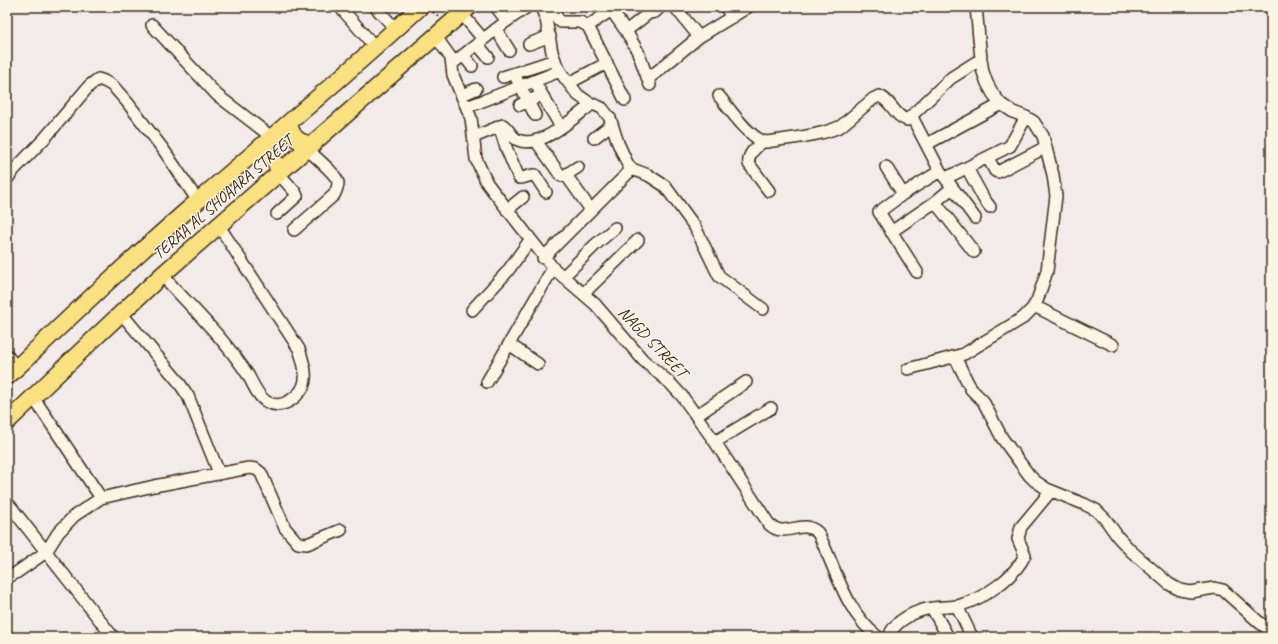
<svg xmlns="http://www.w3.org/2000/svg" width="1278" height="644" viewBox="0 0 1278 644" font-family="Caveat,sans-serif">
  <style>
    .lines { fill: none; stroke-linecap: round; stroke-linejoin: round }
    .minor-casing { stroke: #3b2a1e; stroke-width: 14 }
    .highway-casing { stroke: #3b2a1e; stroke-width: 19 }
    .path { stroke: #3b2a1e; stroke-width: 2; stroke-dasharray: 3 3; stroke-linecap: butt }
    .minor { stroke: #fcf5e5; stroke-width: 11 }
    .highway { stroke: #f9e181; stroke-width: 16 }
    .labels { text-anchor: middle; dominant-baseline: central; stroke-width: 3; stroke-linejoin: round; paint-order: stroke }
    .street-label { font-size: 17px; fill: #3b2a1e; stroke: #fcf5e5 }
  </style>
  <rect width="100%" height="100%" fill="#f2ebe9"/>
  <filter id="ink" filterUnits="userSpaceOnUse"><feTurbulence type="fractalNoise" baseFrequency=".025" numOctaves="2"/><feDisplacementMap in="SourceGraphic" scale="8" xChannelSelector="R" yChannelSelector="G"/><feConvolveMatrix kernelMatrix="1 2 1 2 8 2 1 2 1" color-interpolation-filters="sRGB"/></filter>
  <g filter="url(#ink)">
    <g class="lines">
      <g class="minor-casing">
        <path id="minor" d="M340,7L376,48
          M375,7L396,29
          M496,7L507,21
          M541,7L546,19L552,52L557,66L564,77L578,95L588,102L602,108L610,118L618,143L628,165L632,169L648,175L665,186L695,227L719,276L763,309
          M553,7L557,18L561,22H580L588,26L625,100
          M609,7L626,31L638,52L650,85
          M675,7L699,37
          M725,7L733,17
          M462,14L483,39
          M152,25L217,95L273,138
          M588,26L616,7
          M496,29L509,50
          M626,31L649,13L655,12L660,7
          M436,37L451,58L453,75L471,118L476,159L487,183L493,191L553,268L595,304L643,360L670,383L682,396L715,442L769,524C785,540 802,517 818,533C836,568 845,612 878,637
          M477,44L488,57
          M529,44L550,36
          M463,55L472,66
          M452,64L504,23L527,7
          M503,77L555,60
          M648,79L699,37L748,7
          M517,80L535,115
          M534,81L561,127
          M569,83L607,63
          M462,95L476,89
          M719,96C729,108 751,141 767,142C789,138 821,136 841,126L873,99L879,96C891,100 895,117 907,120L951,78L981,59
          M520,105L542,95
          M467,107L560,71
          M912,117L940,171L975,218
          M499,126L507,150L519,178C525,179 529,174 535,175L546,192
          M474,137L503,125C509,129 511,137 518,140C540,150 576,116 592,104
          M594,138L612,124
          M536,141L561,176H564L578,167
          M763,141C756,148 747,154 749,164L769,191
          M927,144L1001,104
          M988,158L995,171L998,172L1046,147
          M886,167L903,194
          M967,168L984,199L990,207
          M566,175L591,210
          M946,178L1010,146L1026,117
          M7,179L14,170L45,138L89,86L98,79L104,81L113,86L127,102L163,149L198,201
          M935,202L974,252
          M507,210L523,197
          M277,214L297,196L295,192L279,174
          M294,230L334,195C336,191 338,187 338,183C337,174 314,156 307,149
          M891,232L935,202L952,188
          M543,258L632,169
          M917,272L879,212L903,194L940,171
          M162,275C191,307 224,338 248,375C253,384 258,397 267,402C278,408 289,403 297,395C311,383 304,364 299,349L219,226
          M563,277L595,245L615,228
          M583,294L638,240
          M1034,306L1113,345
          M472,310L507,272L530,240
          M121,313L178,381L188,396L219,473
          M509,344L538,364
          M7,355L16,368
          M955,357L971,389L983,401L1002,438L1029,475L1035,481L1047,489L1084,504L1096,510L1106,520L1118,537L1131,551L1169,584L1180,590L1191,592L1214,588L1223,590L1260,623L1271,631
          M908,369L964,354L1023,318L1032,309L1037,301L1047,271L1056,196L1053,175L1043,136L1034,122L1026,117L1013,112L1001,104L993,94L987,83L983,72L981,59L976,7
          M487,382L553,268
          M33,397L101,498
          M696,416L746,382
          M715,442L771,408
          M7,502L113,637
          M7,578L16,573L46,552L58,533L74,516L101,498L154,486L249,468L256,469L261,473L285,528L298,543L307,544L341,530
          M957,606L972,637
          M932,608L948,637
          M889,637C894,620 917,610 933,608C942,606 952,608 961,605C984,598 1014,578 1025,555L1018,539L1021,527L1051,491"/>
      </g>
      <g class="highway-casing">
        <path id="highway" d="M289,123C291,137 300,145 314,144
          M260,149C271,154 277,161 279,174
          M7,377C70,317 133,257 199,200C273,136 348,73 420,7
          M7,422L98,335L162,275L469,7"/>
      </g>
      <path class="path" d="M432,11L439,17"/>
      <use href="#minor" class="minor"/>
      <use href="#highway" class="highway"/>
    </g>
  </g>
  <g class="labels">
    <g class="street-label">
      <text transform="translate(223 197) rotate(-41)">TERAA AL SHOAARA STREET</text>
      <text transform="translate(653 342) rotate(46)">NAGD STREET</text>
    </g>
  </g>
  <rect width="1278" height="644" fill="none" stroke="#fcf5e5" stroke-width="24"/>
  <rect x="12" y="12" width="1254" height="620" fill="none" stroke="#3b2a1e" stroke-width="1.5" filter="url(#ink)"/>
</svg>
